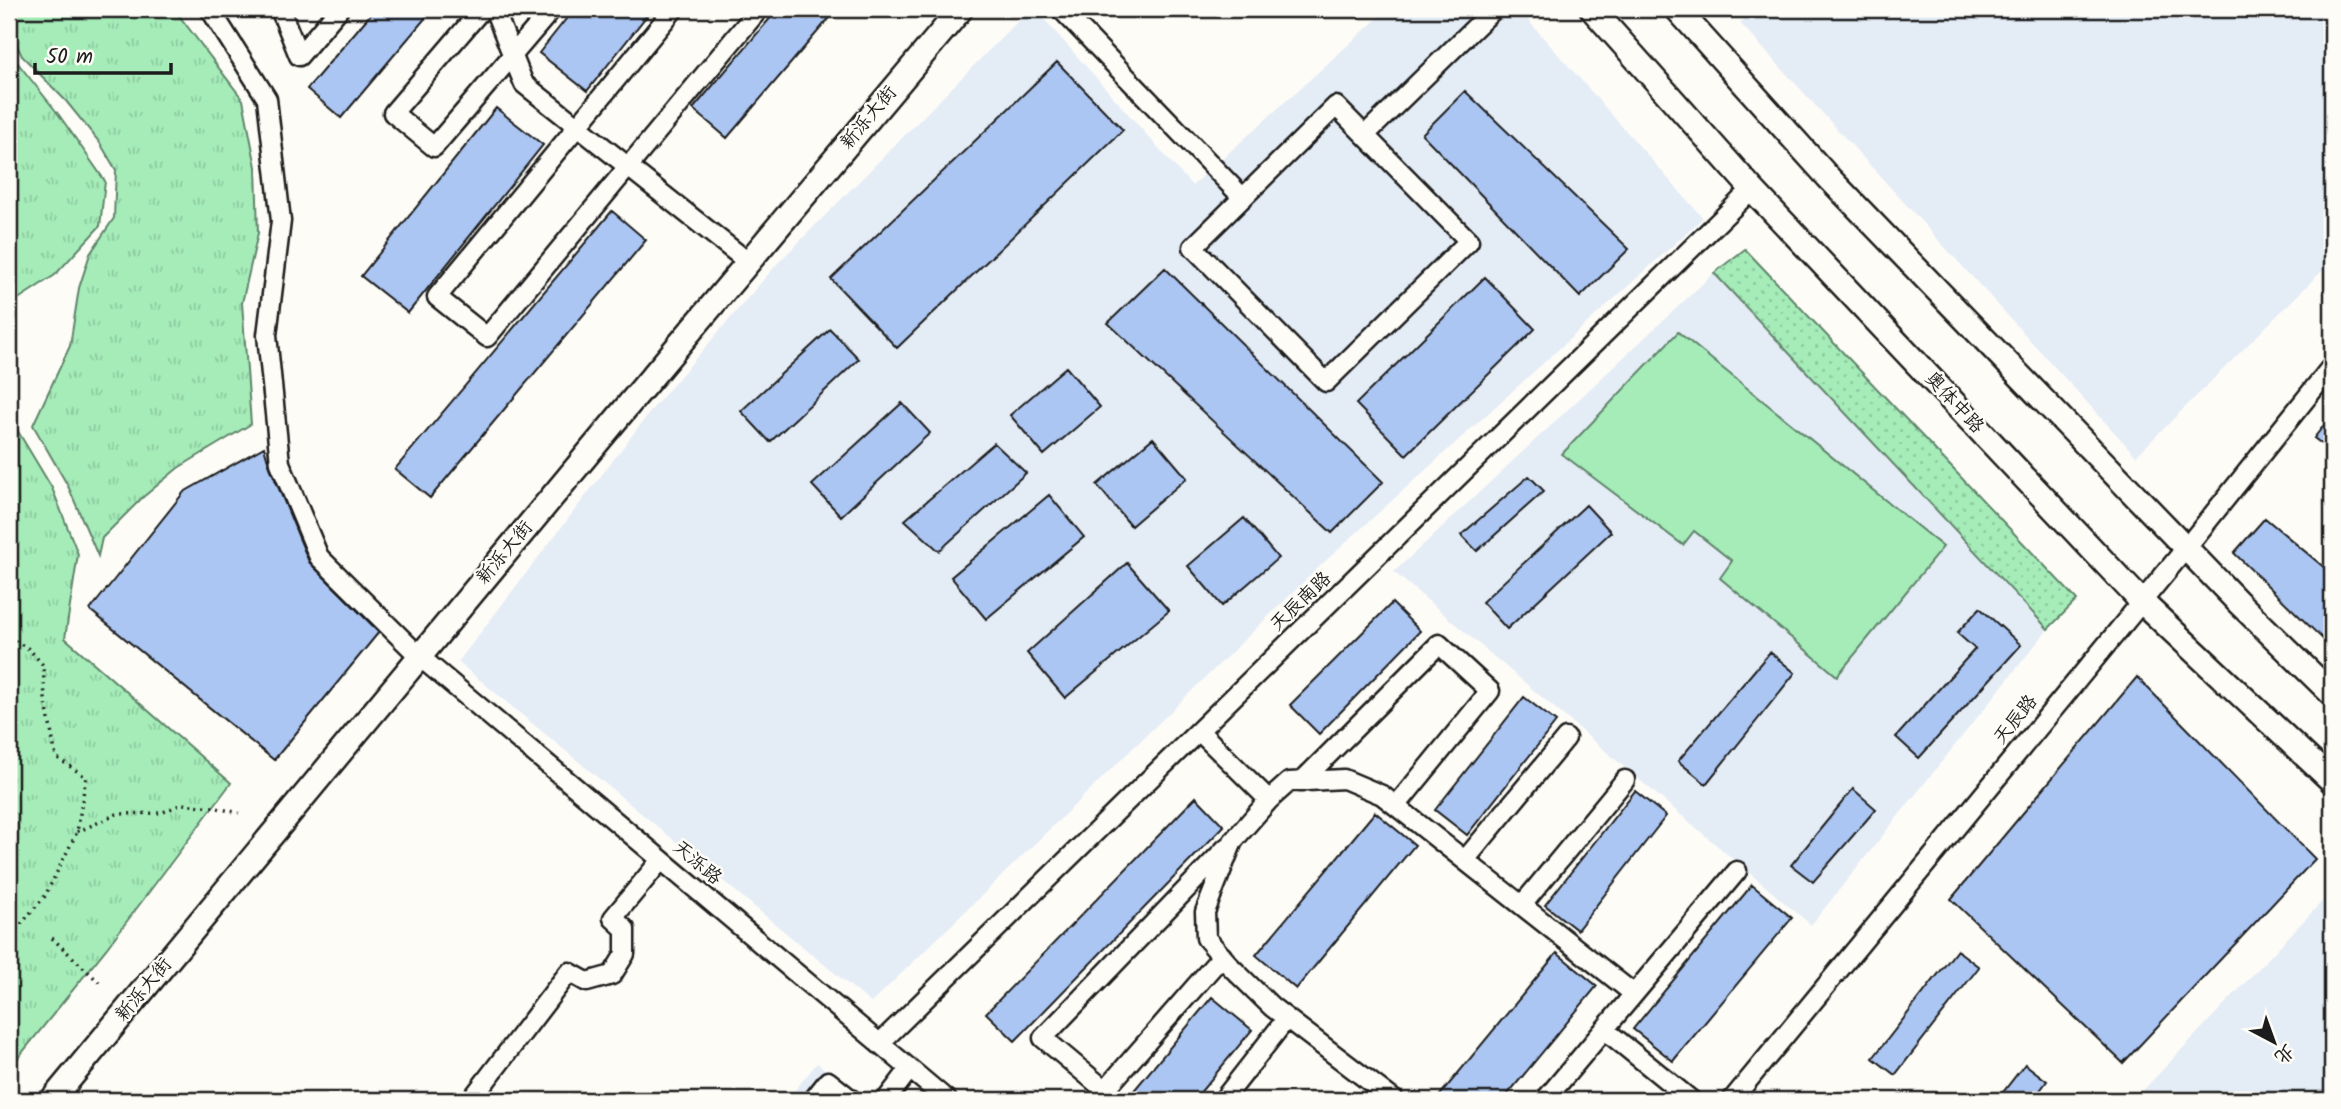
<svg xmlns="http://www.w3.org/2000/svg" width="2341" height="1109" viewBox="0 0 2341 1109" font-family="Kalam,'LXGW WenKai TC',sans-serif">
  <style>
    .built { fill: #e4ecf6 }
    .grass { fill: url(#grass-dots); stroke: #60846a; stroke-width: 2 }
    .park { fill: url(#park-tufts); stroke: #60846a; stroke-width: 2 }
    .garden { fill: #a5ecb9; stroke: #60846a; stroke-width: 2 }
    .building { fill: #abc6f3; stroke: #1c1c1c; stroke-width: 2 }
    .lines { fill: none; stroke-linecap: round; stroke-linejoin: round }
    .minor-casing { stroke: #1c1c1c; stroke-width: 23 }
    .major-casing { stroke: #1c1c1c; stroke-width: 28 }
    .path { stroke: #1c1c1c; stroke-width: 3.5; stroke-dasharray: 2 5; stroke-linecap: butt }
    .minor { stroke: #fdfcf7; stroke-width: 18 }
    .major { stroke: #fdfcf7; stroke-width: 23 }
    .labels { text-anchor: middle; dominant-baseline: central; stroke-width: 5; stroke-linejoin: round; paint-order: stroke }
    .street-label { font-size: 19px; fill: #1c1c1c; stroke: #fdfcf7 }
  </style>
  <defs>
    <pattern id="grass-dots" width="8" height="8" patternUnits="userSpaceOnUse" patternTransform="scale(1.75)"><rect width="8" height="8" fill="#a5ecb9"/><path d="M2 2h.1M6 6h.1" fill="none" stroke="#8dca9e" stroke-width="1.8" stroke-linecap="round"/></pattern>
    <pattern id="park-tufts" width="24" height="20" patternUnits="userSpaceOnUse" patternTransform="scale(1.75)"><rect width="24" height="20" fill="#a5ecb9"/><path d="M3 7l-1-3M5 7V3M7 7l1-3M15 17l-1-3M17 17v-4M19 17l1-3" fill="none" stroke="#8dca9e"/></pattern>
  </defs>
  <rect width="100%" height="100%" fill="#fdfcf7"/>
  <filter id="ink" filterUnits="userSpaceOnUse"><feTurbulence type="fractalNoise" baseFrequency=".0143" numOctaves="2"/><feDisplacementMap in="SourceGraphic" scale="14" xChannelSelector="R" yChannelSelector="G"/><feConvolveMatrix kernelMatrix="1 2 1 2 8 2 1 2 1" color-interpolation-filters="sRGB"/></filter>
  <g filter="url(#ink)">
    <path class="built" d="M1030,9H1035L1192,186L1388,9H1518L1703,218L1321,565L871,1003L458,662L654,407L777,264Z
      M1756,9H2332V261L2136,456L1740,23Z
      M1714,273L2048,629L1811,925L1394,572Z
      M2332,891V1100H2134Z
      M817,1063L865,1100H787Z"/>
    <path class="grass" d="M1745,249L2077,600L2048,629L1714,273Z"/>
    <path class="park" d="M9,9H174L243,100L256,167L258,233L242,303L251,424L178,468L142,498L102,538L98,556L68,486L33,425L70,346L79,288L90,254L114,218L116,170L100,143L66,101L22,56L9,29Z
      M9,52L59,115L105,181L100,226L55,275L9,305Z
      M9,421L16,428L52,488L78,554L65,638L231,783L106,949L9,1069Z"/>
    <path class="garden" d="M1678,332L1943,547L1837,676L1720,578L1732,561L1694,531L1683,545L1562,454Z"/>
    <path class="building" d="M375,9H433L341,118L307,89Z
      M574,9H652L587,91L539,53Z
      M778,9H837L727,138L693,109Z
      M1057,62L1123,130L897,348L831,279Z
      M1465,91L1629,249L1580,297L1422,134Z
      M496,108L543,145L408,313L361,276Z
      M612,211L646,240L430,498L395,469Z
      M1165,268L1383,482L1332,533L1108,323Z
      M1485,277L1535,329L1406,455L1356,404Z
      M830,329L859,359L770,442L741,411Z
      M1066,367L1100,407L1044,455L1010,415Z
      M902,403L930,433L841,516L812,485Z
      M2332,415V452L2314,438Z
      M1153,438L1187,478L1131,526L1097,485Z
      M994,443L1026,473L939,551L905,520Z
      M264,447L270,467L309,562L379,632L274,760L90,610L184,492Z
      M1529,476L1544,491L1477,551L1461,535Z
      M1049,495L1084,537L986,619L951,577Z
      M1586,505L1611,532L1507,629L1482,602Z
      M1244,518L1278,558L1222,606L1188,566Z
      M2265,518L2332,574V648L2234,553Z
      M1127,563L1169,611L1065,698L1027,653Z
      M1392,603L1420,631L1319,734L1290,705Z
      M1980,608L2021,645L1919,758L1896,737L1975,649L1957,633Z
      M1770,652L1795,673L1706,784L1678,761Z
      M2137,677L2315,859L2123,1063L1951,899Z
      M1524,697L1556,722L1467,835L1435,810Z
      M1853,789L1876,809L1813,882L1791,865Z
      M1635,791L1666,816L1577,930L1545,905Z
      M1196,797L1224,826L1015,1041L986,1013Z
      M1375,812L1415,845L1296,989L1256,955Z
      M1752,885L1792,918L1673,1061L1633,1029Z
      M1957,950L1979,967L1895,1075L1873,1058Z
      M1557,953L1597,986L1503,1100H1436Z
      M1212,997L1252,1030L1194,1100H1126Z
      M2025,1064L2047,1081L2033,1100H1997Z"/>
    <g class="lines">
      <g class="minor-casing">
        <path id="minor" d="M210,9L267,99L281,221L267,335L280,463L319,557L420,657L947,1100
          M280,9L299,56L339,9
          M482,9L393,113L434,147L552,9
          M494,9L524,84L748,262
          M674,9L437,297L487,337L759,9
          M1061,9L1243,198
          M1336,106L1469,241L1326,382L1193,247Z
          M1365,135L1494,9
          M1199,731L1269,800
          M1301,782L1439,644L1490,691L1396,806
          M1465,860L1566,738
          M1522,905L1625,780
          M1222,956L1105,1090L1043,1038L1226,848
          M1634,994L1737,871
          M1605,1030L1691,1100
          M879,1044L1752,189
          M471,1100L569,972L587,982L612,975L625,954V929L613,918L661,860
          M813,1100L828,1081L852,1100
          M886,1100L909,1070
          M1223,1100L1287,1018
          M1394,1100L1272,1007L1231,967L1206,938L1205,912L1233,841L1269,800L1289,782L1344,779L1382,795L1634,994L1545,1100
          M1732,1100L2186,548L2332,366"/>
      </g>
      <g class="major-casing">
        <path id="major" d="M1592,9L1752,189L2141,601L2332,781
          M1677,9L1828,177L2239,603L2332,694
          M52,1100L625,409L961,9"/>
      </g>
      <path class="path" d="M9,611V615
        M9,637L29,649L43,665L45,698L56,757L86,777L77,832L45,896L9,938
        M77,832L117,814L161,813L182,804L213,807L239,813
        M52,938L100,983"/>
      <use href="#minor" class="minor"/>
      <use href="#major" class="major"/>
    </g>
  </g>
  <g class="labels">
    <g class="street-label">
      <text transform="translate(869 118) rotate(-50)">新泺大街</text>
      <text transform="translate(1954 403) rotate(47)">奥体中路</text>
      <text transform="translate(505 553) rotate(-50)">新泺大街</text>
      <text transform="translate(1301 602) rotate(-44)">天辰南路</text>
      <text transform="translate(2016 720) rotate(-51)">天辰路</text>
      <text transform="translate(697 863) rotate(40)">天泺路</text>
      <text transform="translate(144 990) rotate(-50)">新泺大街</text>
    </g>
  </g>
  <rect width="2341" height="1109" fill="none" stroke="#fdfcf7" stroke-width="35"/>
  <rect x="18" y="18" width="2306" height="1074" fill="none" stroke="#1c1c1c" stroke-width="2.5" filter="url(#ink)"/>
  <g transform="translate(2274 1042) rotate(139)" stroke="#fdfcf7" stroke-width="5" paint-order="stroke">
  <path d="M0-5L12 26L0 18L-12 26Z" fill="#1c1c1c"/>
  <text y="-10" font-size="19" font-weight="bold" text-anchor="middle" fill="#1c1c1c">北</text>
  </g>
  <path d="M35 63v10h136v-10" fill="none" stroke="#1c1c1c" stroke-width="3.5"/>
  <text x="46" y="63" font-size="21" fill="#1c1c1c" stroke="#fdfcf7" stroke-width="5" paint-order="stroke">50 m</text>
</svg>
